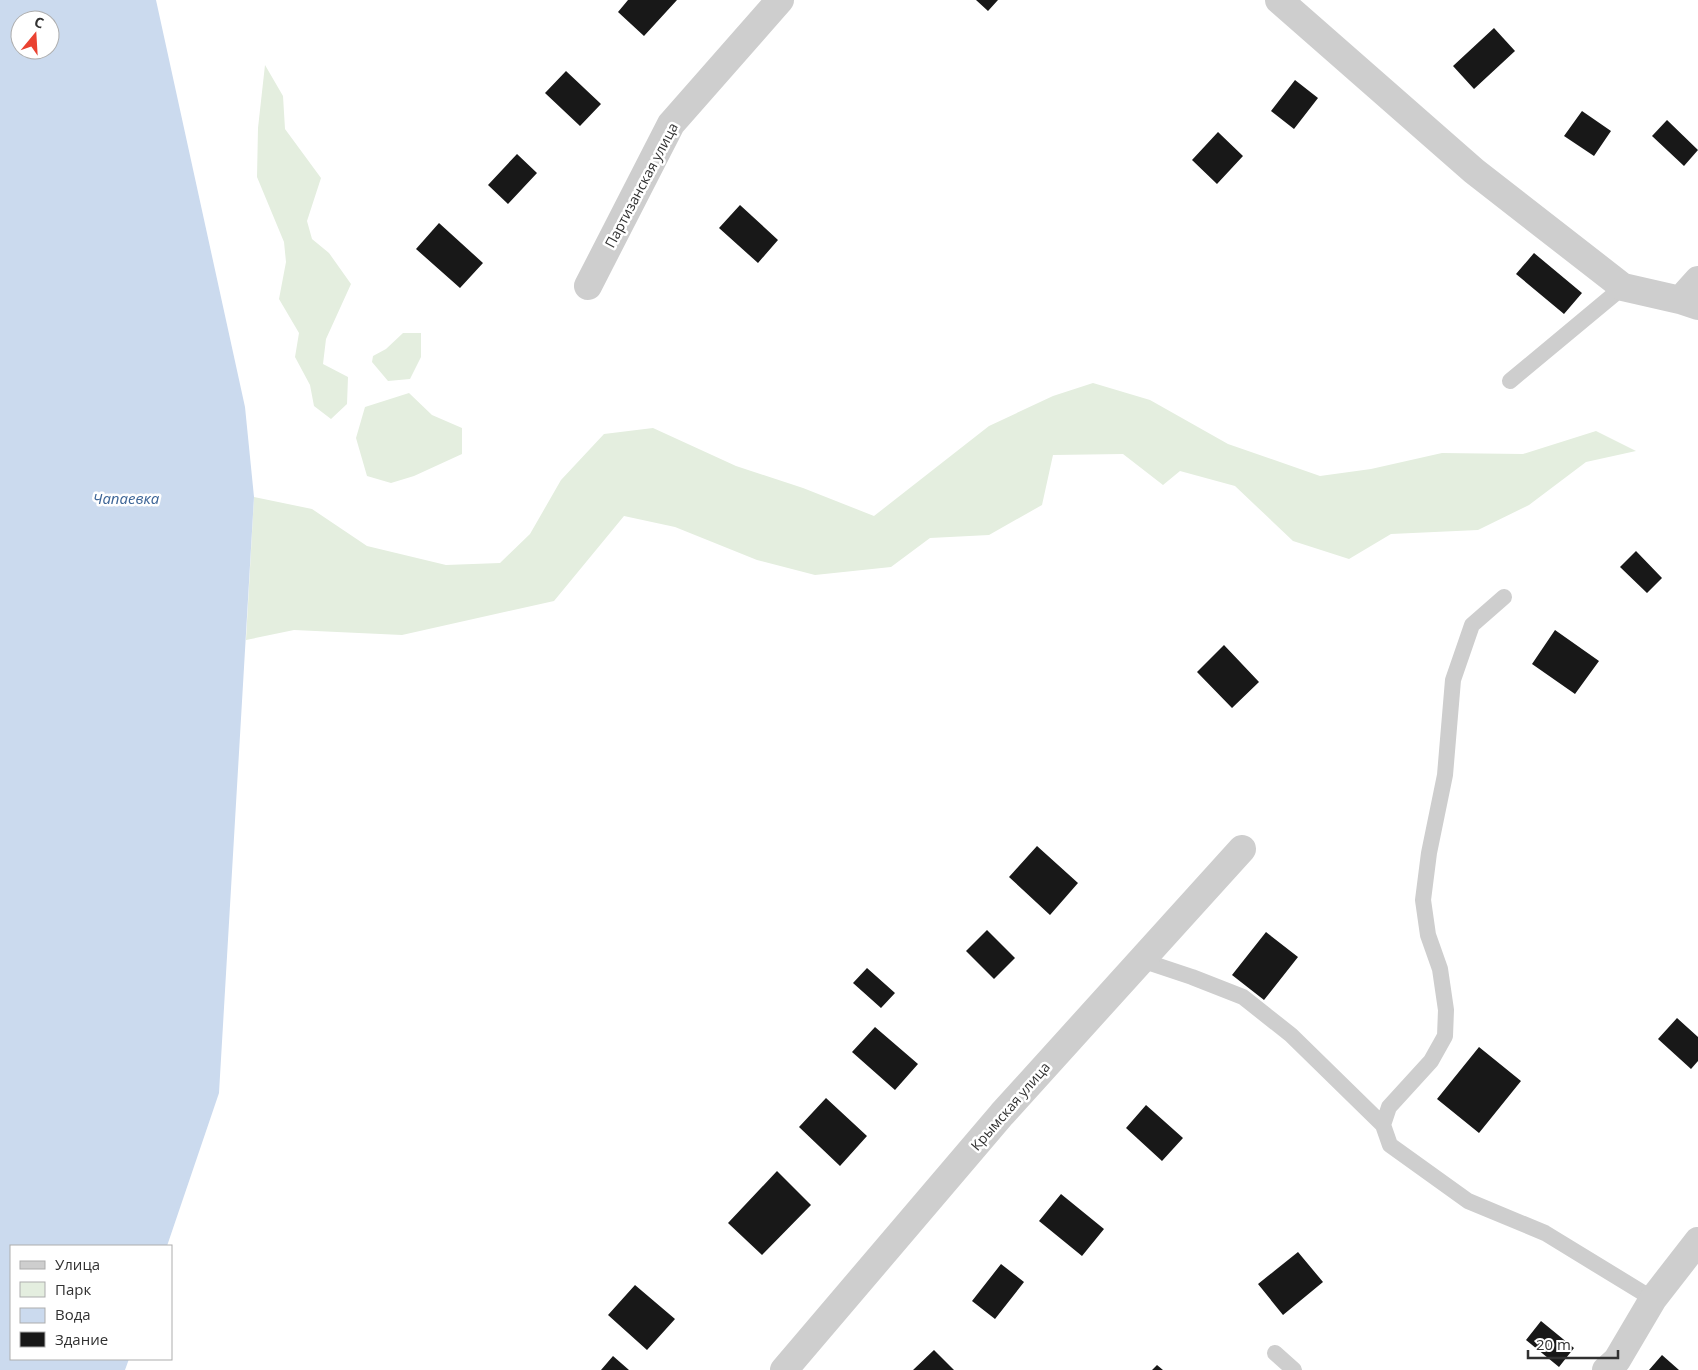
<svg xmlns="http://www.w3.org/2000/svg" width="1698" height="1370" viewBox="0 0 1698 1370" font-family="'Open Sans',sans-serif">
  <style>
    .green { fill: #e4eedf }
    .water { fill: #cbdaee; fill-rule: evenodd }
    .building { fill: #181818 }
    .lines { fill: none; stroke-linecap: round; stroke-linejoin: round }
    .service { stroke: #cecece; stroke-width: 16 }
    .minor { stroke: #cecece; stroke-width: 28 }
    .labels { text-anchor: middle; dominant-baseline: central; stroke-width: 5; stroke-linejoin: round; paint-order: stroke }
    .street-label { font-size: 14px; fill: #313131; stroke: #fff }
    .water-label { font-size: 15px; font-style: italic; fill: #3c6496; stroke: #fff }
  </style>
  <rect width="100%" height="100%" fill="#fff"/>
  <path class="green" d="M265,65L283,96L285,129L321,178L307,221L312,239L329,253L351,284L326,339L323,364L348,377L347,404L331,419L314,406L310,385L295,357L299,333L279,299L286,262L284,242L257,177L258,128Z
    M403,333H421V357L410,379L388,381L372,362L373,356L386,349Z
    M1093,383L1150,400L1228,444L1320,476L1371,469L1442,453L1523,454L1596,431L1636,451L1586,462L1529,505L1478,530L1391,534L1349,559L1293,541L1235,486L1180,471L1163,485L1123,454L1053,455L1042,505L989,535L930,538L891,567L815,575L757,560L675,527L624,516L554,601L402,635L294,630L246,640L254,497L312,509L367,546L446,565L500,563L530,534L561,480L604,434L653,428L736,466L803,488L874,516L989,426L1053,396Z
    M409,393L432,415L462,428V454L414,476L391,483L367,476L356,438L365,407Z"/>
  <path class="water" d="M0,0H156L245,407L254,497L219,1093L167,1246H11V1359H129L125,1370H0ZM20,20H50V50H20Z"/>
  <path class="building" d="M628,0H677L644,36L618,12Z
    M976,0H998L988,11Z
    M1494,28L1515,51L1474,89L1453,66Z
    M566,71L601,104L580,126L545,93Z
    M1295,80L1318,98L1294,129L1271,111Z
    M1582,111L1611,131L1594,156L1564,136Z
    M1667,120L1698,150L1684,166L1652,136Z
    M1218,132L1243,156L1217,184L1192,160Z
    M517,154L537,173L508,204L488,185Z
    M740,205L778,240L758,263L719,228Z
    M439,223L483,263L460,288L416,249Z
    M1534,253L1582,293L1564,314L1516,274Z
    M1636,551L1662,578L1647,593L1620,567Z
    M1555,630L1599,661L1575,694L1532,664Z
    M1224,645L1259,682L1232,708L1197,672Z
    M1037,846L1078,883L1050,915L1009,877Z
    M987,930L1015,958L994,979L966,951Z
    M1266,932L1298,957L1264,1000L1232,975Z
    M867,968L895,993L881,1008L853,983Z
    M1677,1018L1698,1037V1061L1691,1069L1658,1039Z
    M875,1027L918,1064L895,1090L852,1052Z
    M1479,1047L1521,1081L1479,1133L1437,1099Z
    M826,1098L867,1136L840,1166L799,1127Z
    M1146,1105L1183,1138L1162,1161L1126,1128Z
    M777,1171L811,1205L762,1255L728,1223Z
    M1061,1194L1104,1229L1082,1256L1039,1221Z
    M1298,1252L1323,1282L1283,1315L1258,1284Z
    M1001,1264L1024,1282L995,1319L972,1301Z
    M635,1285L675,1319L647,1350L608,1315Z
    M1541,1321L1574,1348L1559,1367L1526,1340Z
    M934,1350L954,1370H913Z
    M1662,1355L1679,1370H1649Z
    M613,1356L629,1370H601Z
    M1157,1365L1163,1370H1152Z"/>
  <g class="lines">
    <path class="service" d="M1510,381L1623,287
      M1504,597L1472,625L1453,680L1445,775L1429,853L1423,900L1428,935L1440,969L1446,1010L1445,1036L1431,1061L1389,1107L1383,1125L1390,1145L1468,1201L1545,1233L1653,1299
      M1141,960L1192,977L1243,997L1291,1035L1383,1125
      M1275,1353L1294,1370"/>
    <path class="minor" d="M1279,0L1474,171L1623,287L1680,300L1698,306
      M588,286L671,124L780,0
      M1680,300L1698,280
      M784,1370L1002,1114L1242,849
      M1606,1370L1617,1360L1653,1299L1698,1241"/>
  </g>
  <g class="labels">
    <g class="street-label">
      <text transform="translate(641 185) rotate(-62)">Партизанская улица</text>
      <text transform="translate(1010 1106) rotate(-49)">Крымская улица</text>
    </g>
    <g class="water-label">
      <text x="126" y="498">Чапаевка</text>
    </g>
  </g>
  <rect x="10" y="1245" width="162" height="115" fill="#ffffff" stroke="#adadad"/>
  <rect x="20" y="1261" width="25" height="8" fill="#cecece" stroke="#adadad"/>
  <text x="55" y="1270" font-size="15" fill="#313131">Улица</text>
  <rect x="20" y="1282" width="25" height="15" fill="#e4eedf" stroke="#adadad"/>
  <text x="55" y="1295" font-size="15" fill="#313131">Парк</text>
  <rect x="20" y="1308" width="25" height="15" fill="#cbdaee" stroke="#adadad"/>
  <text x="55" y="1320" font-size="15" fill="#313131">Вода</text>
  <rect x="20" y="1332" width="25" height="15" fill="#181818" stroke="#adadad"/>
  <text x="55" y="1345" font-size="15" fill="#313131">Здание</text>
  <g transform="translate(35 35) rotate(18)"><circle r="24" fill="#ffffff" stroke="#adadad"/>
  <path d="M0-4L9 19L0 12L-9 19Z" fill="#ea4231"/>
  <text y="-8" font-size="14" font-weight="bold" text-anchor="middle" fill="#313131">С</text>
  </g>
  <path d="M1528 1350v8h90v-8" fill="none" stroke="#313131" stroke-width="2.5"/>
  <text x="1536" y="1350" font-size="15" fill="#313131" stroke="#ffffff" stroke-width="4" paint-order="stroke">20 m</text>
</svg>
